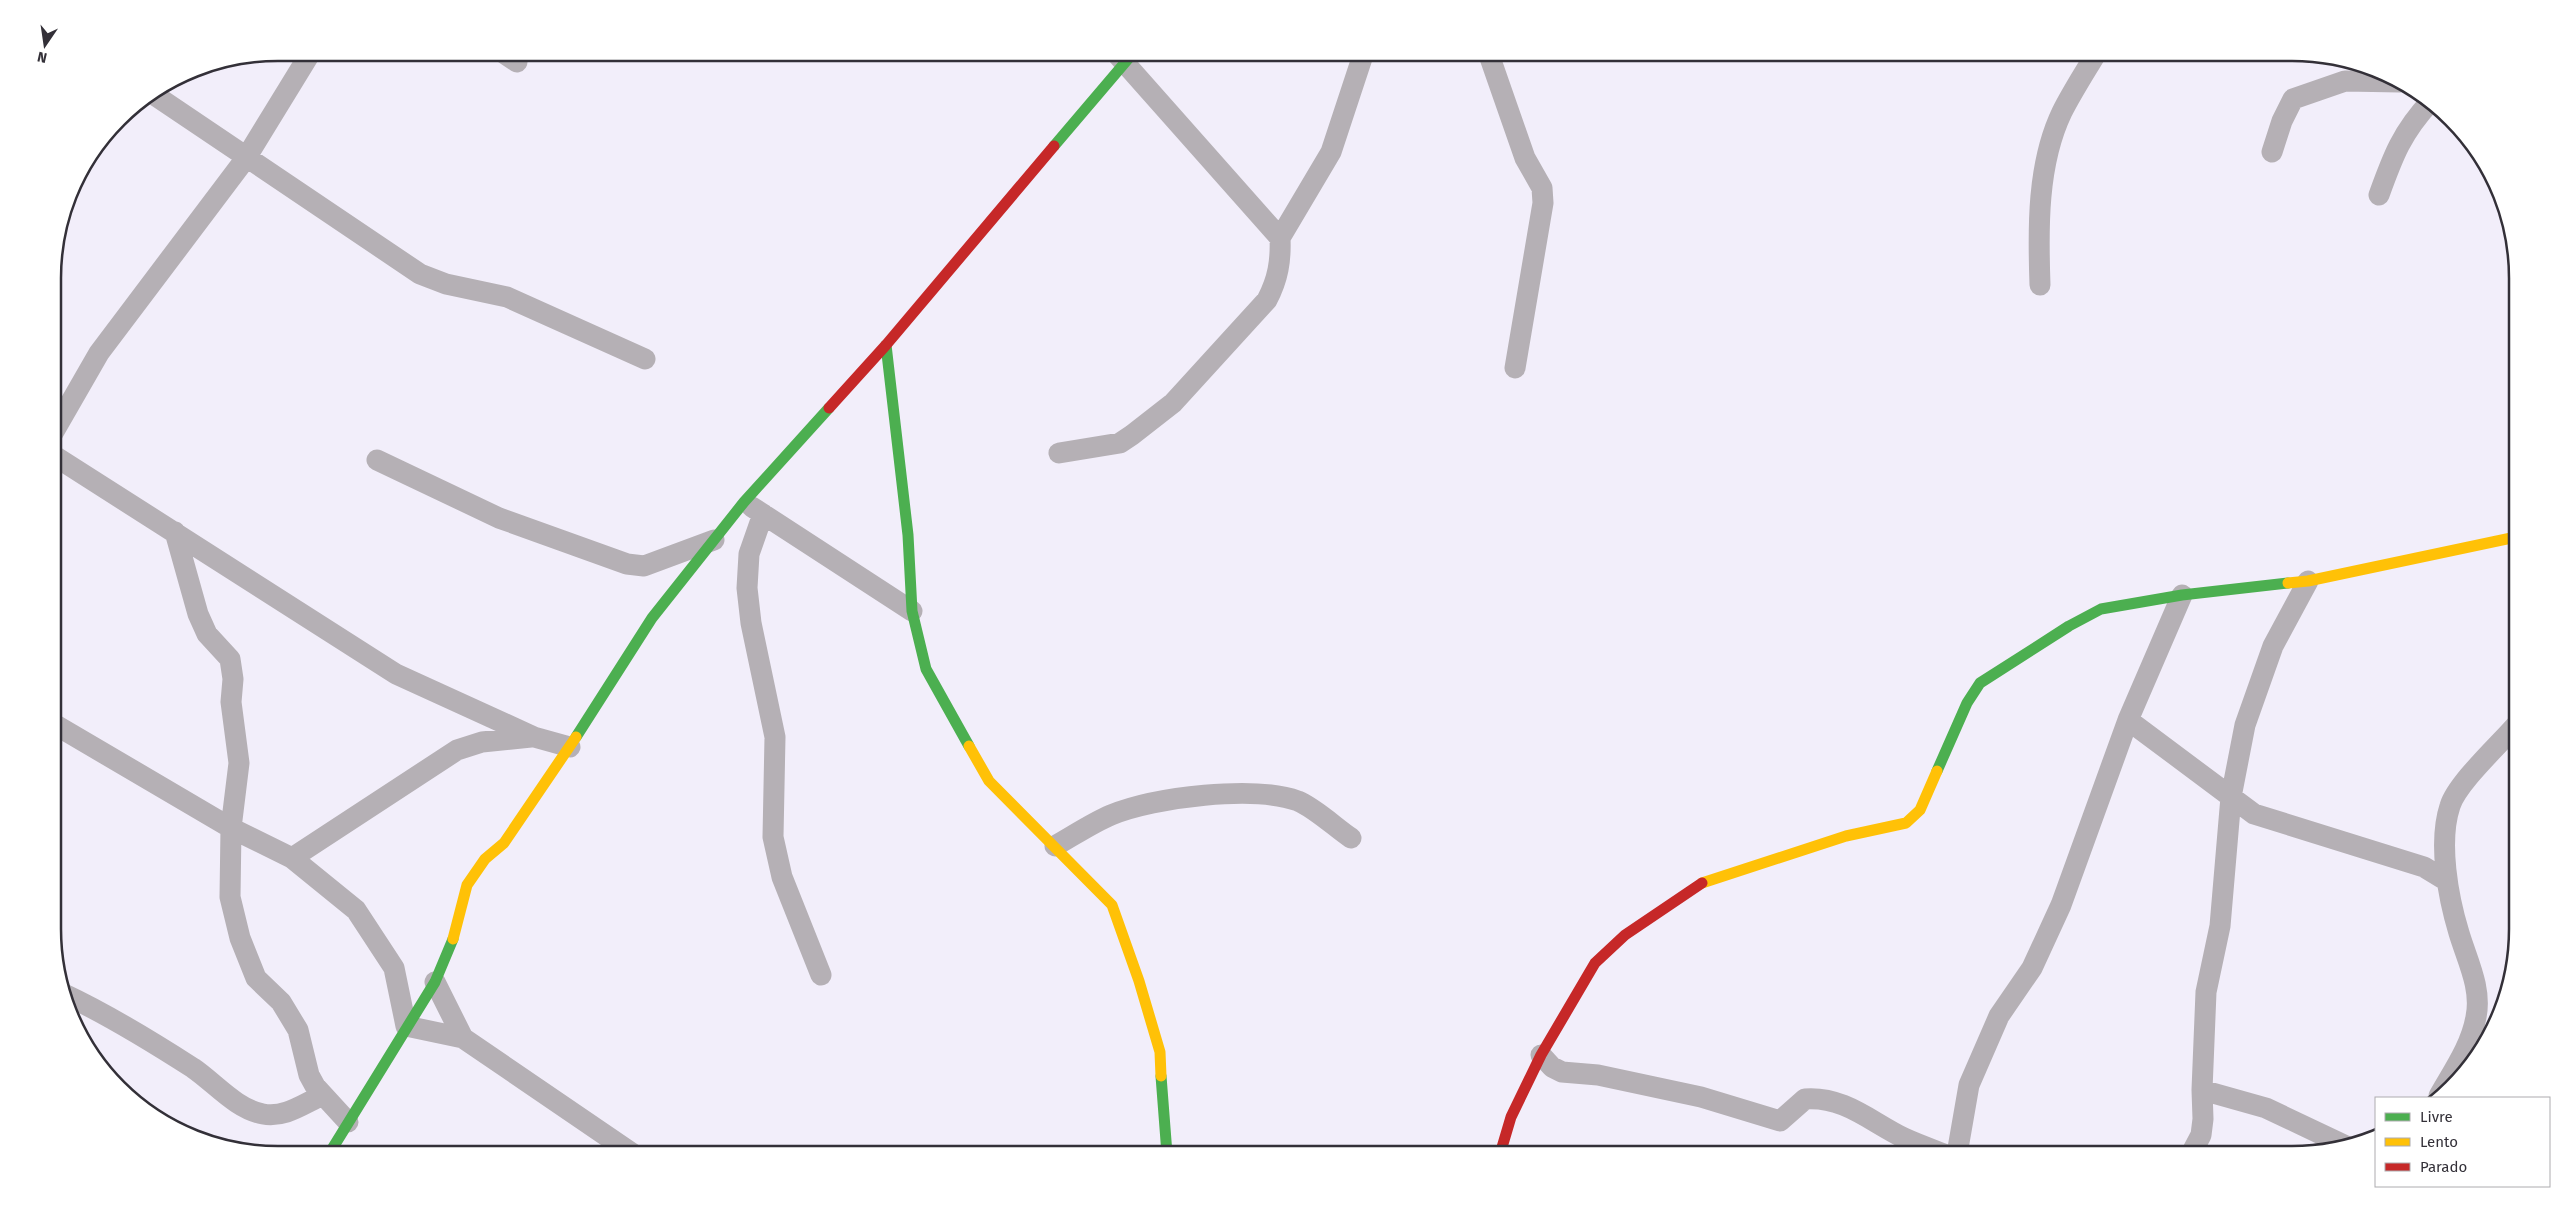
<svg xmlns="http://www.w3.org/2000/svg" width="2570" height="1207" viewBox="0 0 2570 1207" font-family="'Fira Sans',sans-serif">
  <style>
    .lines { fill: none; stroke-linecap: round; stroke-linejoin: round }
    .street { stroke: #b5b0b5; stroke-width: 21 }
    .fast { stroke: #4caf50; stroke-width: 11 }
    .slow { stroke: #ffc107; stroke-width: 11 }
    .jam { stroke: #c62828; stroke-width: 11 }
    .rim { fill: none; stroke: #333038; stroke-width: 2.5 }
  </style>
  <rect width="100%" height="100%" fill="#f2eefa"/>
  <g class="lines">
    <path class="street" d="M502,52L517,62
      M1488,52L1525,158L1542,188L1543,203L1515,368
      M153,94L420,274L446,284L507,297L645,359
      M2272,152L2282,121L2293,99L2345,81L2400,82
      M2379,195C2393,156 2402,132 2431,101
      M1280,238L1331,152L1364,52
      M2040,285C2038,229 2037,164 2062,112C2072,92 2085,72 2097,52
      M53,433L99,353L246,158L311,52
      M1059,453L1120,443L1132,435L1173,403L1267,300C1278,279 1281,261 1280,238L1116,53
      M53,455L396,674L534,737L570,747
      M377,460L499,518L627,564L644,566L714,540
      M752,507L912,611
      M763,514L749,554L747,588L751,623L775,737L773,837L782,877L821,975
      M175,532L198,614L207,634L230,659L233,679L231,702L239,763L231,828L230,897L240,938L256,978L281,1002L298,1030L309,1075L315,1086L348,1122
      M2128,720L2254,814L2424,867L2447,881
      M54,724L231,828L292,858L356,910L394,968L406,1026L463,1038L633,1154
      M1055,846C1073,836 1092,823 1111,815C1155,797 1254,785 1298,801C1315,808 1336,828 1351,838
      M292,858L457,750L482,742L531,737
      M435,982L463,1038
      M64,994C109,1015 151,1041 193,1068C215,1083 236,1109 263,1114C285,1118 303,1104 323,1095
      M1541,1055L1552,1067L1562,1072L1598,1075L1701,1097L1780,1121L1805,1099C1844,1096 1871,1122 1904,1138C1917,1144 1931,1149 1944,1154
      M2202,1090L2266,1108L2346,1146
      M2439,1096C2453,1071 2471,1046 2476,1017C2482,988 2467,960 2459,933C2448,897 2438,842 2450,806C2457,783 2500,744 2517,724
      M1957,1154L1969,1085L1999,1016L2032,968L2061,905L2128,720L2182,595
      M2191,1154L2201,1135L2203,1119L2202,1090L2206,992L2220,926L2231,797L2245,725L2273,646L2308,581"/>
    <path class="fast" d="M1054,146L1134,52
      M886,345L908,535L912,611L926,669L969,746
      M576,737L652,618L744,502L829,408
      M1937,771L1967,703L1980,683L2069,626L2101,609L2182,595L2288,583
      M1161,1076L1167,1154
      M329,1154L435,982L453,939"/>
    <path class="slow" d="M2288,583L2308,581L2516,537
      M969,746L989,781L1112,905L1139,981L1160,1052L1161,1076
      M1702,883L1846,836L1906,823L1920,810L1937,771
      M453,939L467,885L485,859L504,843L576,737"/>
    <path class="jam" d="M829,408L886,345L1054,146
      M1500,1154L1511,1117L1541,1055L1595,963L1625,935L1702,883"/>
  </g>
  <path d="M0 0H2570V1207H0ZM278 61H2292A217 217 0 0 1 2509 278V929A217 217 0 0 1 2292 1146H278A217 217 0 0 1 61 929V278A217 217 0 0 1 278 61Z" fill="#fff" fill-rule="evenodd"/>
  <path class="rim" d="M278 61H2292A217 217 0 0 1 2509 278V929A217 217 0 0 1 2292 1146H278A217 217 0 0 1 61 929V278A217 217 0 0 1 278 61Z"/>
  <rect x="2375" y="1097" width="175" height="90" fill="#ffffff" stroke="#adacaf"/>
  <rect x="2385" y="1113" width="25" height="8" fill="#4caf50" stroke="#adacaf"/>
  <text x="2420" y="1122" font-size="15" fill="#333038">Livre</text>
  <rect x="2385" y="1138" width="25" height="8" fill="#ffc107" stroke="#adacaf"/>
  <text x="2420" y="1147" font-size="15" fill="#333038">Lento</text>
  <rect x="2385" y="1163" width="25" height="8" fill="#c62828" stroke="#adacaf"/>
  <text x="2420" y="1172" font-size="15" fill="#333038">Parado</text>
  <g transform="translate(45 45) rotate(193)" stroke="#ffffff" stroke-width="4" paint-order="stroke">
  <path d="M0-4L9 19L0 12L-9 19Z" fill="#333038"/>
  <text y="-8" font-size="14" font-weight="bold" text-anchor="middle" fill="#333038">N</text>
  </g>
</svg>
